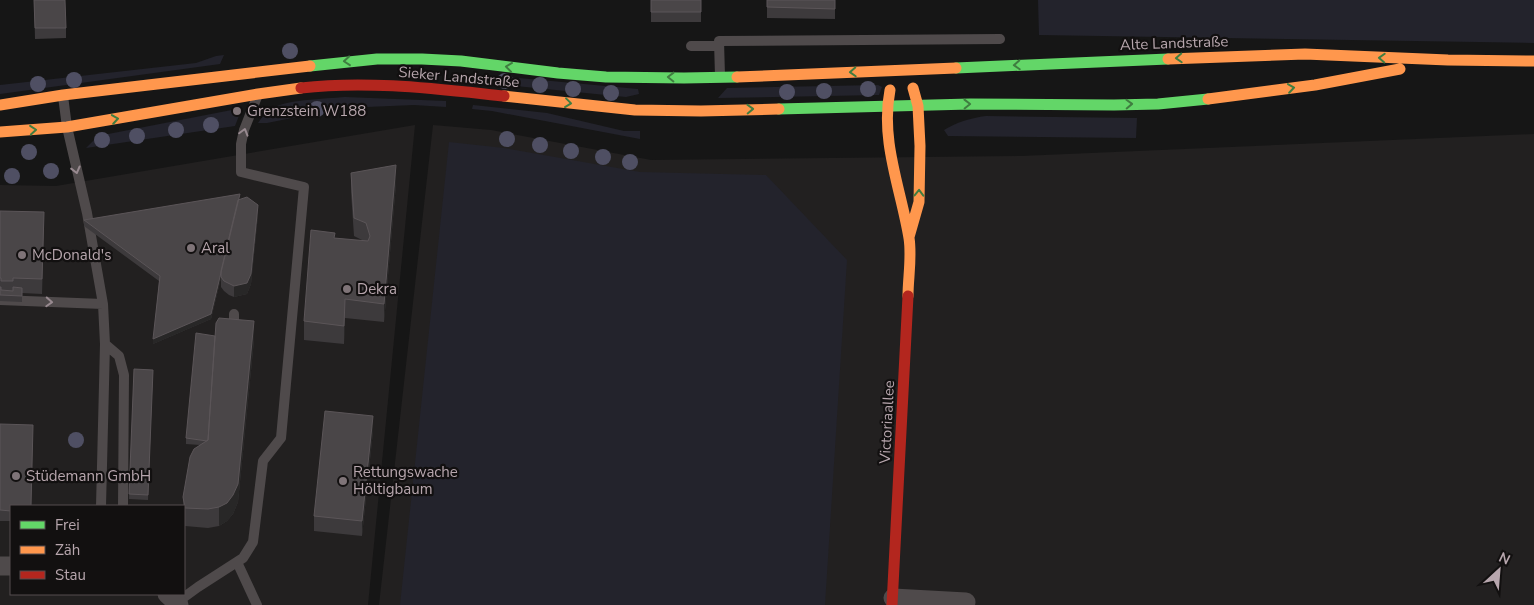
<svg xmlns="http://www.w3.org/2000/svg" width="1534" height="605" viewBox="0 0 1534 605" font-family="'Nunito Sans',sans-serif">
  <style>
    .built { fill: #222020; fill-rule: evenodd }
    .green { fill: #23232c }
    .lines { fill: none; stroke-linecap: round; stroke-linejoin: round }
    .lane { stroke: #4f4a4b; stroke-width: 10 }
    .street { stroke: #4f4a4b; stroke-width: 19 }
    .fast { stroke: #63d668; stroke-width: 11 }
    .slow { stroke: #ff974d; stroke-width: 11 }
    .jam { stroke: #b3261e; stroke-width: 11 }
    .tree { fill: #4f4f63 }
    .wall { fill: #3d3a3c }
    .shaded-wall { fill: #282727 }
    .building { fill: #4a4648; stroke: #5b5558 }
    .oneway { stroke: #3f7d40 }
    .oneway2 { stroke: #988a90 }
    .poi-dot { fill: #7f7478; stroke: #121010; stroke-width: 2 }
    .labels { text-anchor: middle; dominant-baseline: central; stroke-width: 4.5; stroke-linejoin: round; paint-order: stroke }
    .street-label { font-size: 15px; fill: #b7a6ad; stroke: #121010 }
    .poi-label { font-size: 15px; fill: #b7a6ad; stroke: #121010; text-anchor: start }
  </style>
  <rect width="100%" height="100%" fill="#161616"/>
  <path class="built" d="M415,125L368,605H0V185L56,186ZM11,506H184V594H11Z
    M433,125L491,130L651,160L1021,156L1534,134V605H379Z"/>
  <path class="green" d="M1038,0H1534V43L1039,35Z
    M224,55L220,64L0,94V85L196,63L216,56Z
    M476,74L638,89L639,94L626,97L476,82Z
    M878,85L882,87L879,95L718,98L727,88Z
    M345,97L446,101V107L414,105L342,108L267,123H258C261,119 264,114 267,111C283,99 325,99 345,97Z
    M473,105L547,113L624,131H640V139L492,111L472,109Z
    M242,108L235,126L86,148L98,136Z
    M986,116L1137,118L1136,138L948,136L944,130C957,122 971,118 986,116Z
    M449,142L504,148L640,172L766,175L847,260L825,605H400Z"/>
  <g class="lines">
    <path class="lane" d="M691,46H719
      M720,76L719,41L1000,39
      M63,96L67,127L87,213L103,304L105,344L101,506
      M0,300L103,304
      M234,314V332
      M105,344L119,356L124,375L123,506
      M237,562L257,605
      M176,603L198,587L243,558L253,542L263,461L281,438L304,187L241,172V144L244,130L257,97"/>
    <path class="street" d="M0,566H11
      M167,594L179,605
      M893,598L966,602"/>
    <path class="fast" d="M310,66L377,59H422L461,61L558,73L606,77L684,78L737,77
      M956,68L1168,59
      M779,109L970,104L1114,105L1158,104L1208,99"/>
    <path class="slow" d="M1168,59L1305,54L1448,60L1534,61
      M737,77L956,68
      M890,90C880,141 901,189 909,238C912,257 908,278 908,296
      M504,96L635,110L701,111L779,109
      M1208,99L1315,85L1400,69
      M0,105L63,95L310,66
      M0,132L67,127L258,94L301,88
      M909,237L919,202L920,146L918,106L913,88"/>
    <path class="jam" d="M301,88C368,80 437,89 504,96
      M892,605L908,296"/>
  </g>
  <g class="tree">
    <circle cx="290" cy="51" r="8"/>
    <circle cx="74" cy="80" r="8"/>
    <circle cx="505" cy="81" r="8"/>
    <circle cx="38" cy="84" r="8"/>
    <circle cx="540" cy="85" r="8"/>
    <circle cx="573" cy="89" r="8"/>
    <circle cx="868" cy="89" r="8"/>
    <circle cx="824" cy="91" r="8"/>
    <circle cx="787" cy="92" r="8"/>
    <circle cx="611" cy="93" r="8"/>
    <circle cx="317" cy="109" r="8"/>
    <circle cx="211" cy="125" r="8"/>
    <circle cx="176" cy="130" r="8"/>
    <circle cx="137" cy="136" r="8"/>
    <circle cx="507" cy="139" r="8"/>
    <circle cx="102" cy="140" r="8"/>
    <circle cx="540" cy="145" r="8"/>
    <circle cx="571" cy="151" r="8"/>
    <circle cx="29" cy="152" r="8"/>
    <circle cx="603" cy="157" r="8"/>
    <circle cx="630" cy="162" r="8"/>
    <circle cx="51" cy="171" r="8"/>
    <circle cx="12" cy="176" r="8"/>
    <circle cx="76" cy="440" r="8"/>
  </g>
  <path class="wall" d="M34,0L66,28V38L35,39Z
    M651,0H701V22H651Z
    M767,0H835V19L767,18Z
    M351,173L396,184L384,322L345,318L344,344L304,340V321L335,238L364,241L354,236L351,192Z
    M240,200L258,215L251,284L247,294L234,297L229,295L224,291L221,287V278L211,319L153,344L159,281L84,226V220Z
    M0,211L44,227L42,294L22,293V302L0,301Z
    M254,340L238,502L233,514L227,521L219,526L208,528L185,526L184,517L183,497L200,445L186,444V438Z
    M134,369L153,370L148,500L129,499Z
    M0,424L11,506V521H0Z
    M373,431L362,536L314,531V516Z"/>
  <path class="shaded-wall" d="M396,165V184L384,322V304Z
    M258,205V215L251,284L247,294L234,297V286Z
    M221,273V278L211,319L153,344V339Z
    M345,299V318L344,344V326Z
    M254,321V340L238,502L233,514L227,521L219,526V507Z
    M373,416V431L362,536V521Z"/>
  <path class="building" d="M34,0H65L66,28H35Z
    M651,0H701V12H651Z
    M767,0H835V9L767,7Z
    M396,165L384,304L345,299L344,326L304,321L311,230L335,233L334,238L368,241L370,236L366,223L354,218L351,173Z
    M240,194L211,314L153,339L160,276L84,220Z
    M247,197L258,205L251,274L247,283L234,286L224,281L221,277V271L238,200Z
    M0,211L44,212L42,279L13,278V281H1V278H0Z
    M0,287H1V290L13,291V287L22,288V296L0,295Z
    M219,318L254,321L238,484L233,495L227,503L219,507L208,509L185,508L183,497L190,457L194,449L208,440L216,323Z
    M196,333L215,336L208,440L207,441L186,438Z
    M134,369L153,370L148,495L129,494Z
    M325,411L373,416L362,521L314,516Z
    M0,424L33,425L31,506H11V511L0,510Z"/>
  <defs><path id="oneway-chevron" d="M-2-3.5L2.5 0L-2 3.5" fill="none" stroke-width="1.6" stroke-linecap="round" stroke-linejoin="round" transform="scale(1.25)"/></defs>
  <g class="oneway">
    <use href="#oneway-chevron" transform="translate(1179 58) rotate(177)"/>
    <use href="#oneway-chevron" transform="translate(1382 58) rotate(-177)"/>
    <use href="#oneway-chevron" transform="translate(347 61) rotate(175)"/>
    <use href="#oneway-chevron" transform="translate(1017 65) rotate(177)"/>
    <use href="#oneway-chevron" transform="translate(509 67) rotate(-173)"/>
    <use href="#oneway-chevron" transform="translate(853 72) rotate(177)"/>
    <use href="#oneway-chevron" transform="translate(671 77) rotate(-179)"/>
    <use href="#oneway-chevron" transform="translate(1291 88) rotate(-8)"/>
    <use href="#oneway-chevron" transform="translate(568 103) rotate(7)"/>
    <use href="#oneway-chevron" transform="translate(967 104) rotate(-1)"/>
    <use href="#oneway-chevron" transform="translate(1129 104) rotate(-2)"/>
    <use href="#oneway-chevron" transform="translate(750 109) rotate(-2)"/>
    <use href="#oneway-chevron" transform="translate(115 119) rotate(-9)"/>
    <use href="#oneway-chevron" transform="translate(33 130) rotate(-5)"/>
    <use href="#oneway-chevron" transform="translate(919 193) rotate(-89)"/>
  </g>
  <g class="oneway2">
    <use href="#oneway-chevron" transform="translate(244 132) rotate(-74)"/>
    <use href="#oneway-chevron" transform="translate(76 170) rotate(76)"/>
    <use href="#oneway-chevron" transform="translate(49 302) rotate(3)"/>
  </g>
  <g class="poi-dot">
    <circle cx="237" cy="111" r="5"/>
    <circle cx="191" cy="248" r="5"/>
    <circle cx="22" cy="255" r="5"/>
    <circle cx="347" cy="289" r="5"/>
    <circle cx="16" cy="476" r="5"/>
    <circle cx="343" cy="481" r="5"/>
  </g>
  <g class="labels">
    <g class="street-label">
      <text transform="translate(1174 43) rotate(-2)">Alte Landstraße</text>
      <text transform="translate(459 77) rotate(5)">Sieker Landstraße</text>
      <text transform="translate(887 422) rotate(-87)">Victoriaallee</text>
    </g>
    <g class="poi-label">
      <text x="247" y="111">Grenzstein W188</text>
      <text x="201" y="248">Aral</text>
      <text x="32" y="255">McDonald's</text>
      <text x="357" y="289">Dekra</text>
      <text x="353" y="472">Rettungswache<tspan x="353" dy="17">Höltigbaum</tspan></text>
      <text x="26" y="476">Stüdemann GmbH</text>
    </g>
  </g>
  <rect x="10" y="505" width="175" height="90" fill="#121010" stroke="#544c4f"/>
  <rect x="20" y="521" width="25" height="8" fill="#63d668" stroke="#544c4f"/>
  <text x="55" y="530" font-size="15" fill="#b7a6ad">Frei</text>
  <rect x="20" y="546" width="25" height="8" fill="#ff974d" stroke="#544c4f"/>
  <text x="55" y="555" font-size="15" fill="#b7a6ad">Zäh</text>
  <rect x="20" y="571" width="25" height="8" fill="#b3261e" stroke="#544c4f"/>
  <text x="55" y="580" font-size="15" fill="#b7a6ad">Stau</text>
  <g transform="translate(1499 570) rotate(26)" stroke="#121010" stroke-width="4" paint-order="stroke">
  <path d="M0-4L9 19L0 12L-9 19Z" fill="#b7a6ad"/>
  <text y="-8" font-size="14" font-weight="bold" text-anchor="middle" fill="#b7a6ad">N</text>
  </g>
</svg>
